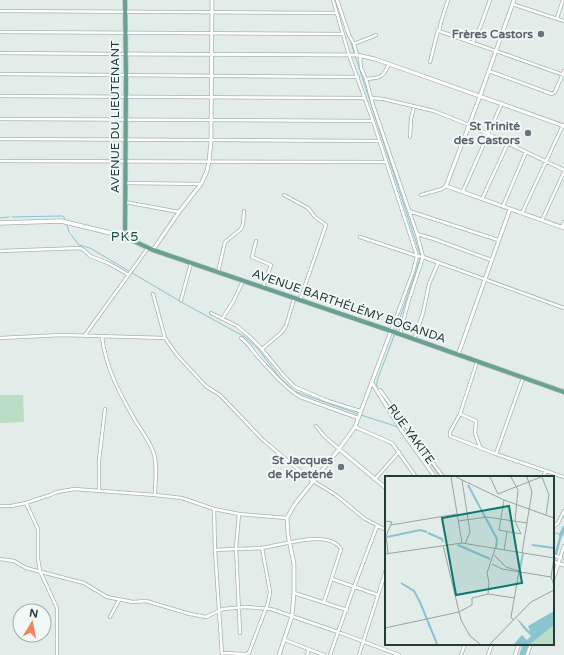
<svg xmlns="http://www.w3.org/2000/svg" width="564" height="655" viewBox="0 0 564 655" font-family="'Varela Round',sans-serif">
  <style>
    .green { fill: #bbddc5 }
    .water { fill: #8ac4d1 }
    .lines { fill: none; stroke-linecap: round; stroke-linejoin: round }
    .stream { stroke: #8ac4d1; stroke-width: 1 }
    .canal { stroke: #8ac4d1; stroke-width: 2.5 }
    .river { stroke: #8ac4d1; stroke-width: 4 }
    .minor-casing { stroke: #a5b4af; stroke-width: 4 }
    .tertiary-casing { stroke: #a5b4af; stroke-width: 4.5 }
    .secondary-casing { stroke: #a0b8b0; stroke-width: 5 }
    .primary-casing { stroke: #c1c9c7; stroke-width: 5.5 }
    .minor { stroke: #fff; stroke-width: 2.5 }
    .tertiary { stroke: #fff; stroke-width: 3 }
    .secondary { stroke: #fff; stroke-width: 3.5 }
    .primary { stroke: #67a194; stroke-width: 4 }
    .worship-dot { fill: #6b7280; stroke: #f2f8f6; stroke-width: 1.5 }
    .labels { text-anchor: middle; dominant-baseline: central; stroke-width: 4; stroke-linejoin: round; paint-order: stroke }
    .worship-label { font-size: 12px; font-weight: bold; fill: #5b616d; stroke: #f2f8f6; text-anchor: end }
    .street-label { font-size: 12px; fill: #223d36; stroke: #f2f8f6 }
    .neighbourhood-label { font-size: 13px; letter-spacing: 1px; fill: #1e4f44; stroke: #f2f8f6 }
    .inset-river { fill: none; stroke: #8ac4d1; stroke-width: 2 }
    .inset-road { fill: none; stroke: #95a6a1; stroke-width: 1 }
    .view { fill: #0f766e; fill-opacity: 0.15; stroke: #0f766e; stroke-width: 2 }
    .inset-edge { fill: none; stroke: #223d36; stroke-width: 2 }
  </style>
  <rect width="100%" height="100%" fill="#e2ece8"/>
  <path class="green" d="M0,395H23L24,422L0,423Z"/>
  <path class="water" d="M523,644H529L525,655H519Z"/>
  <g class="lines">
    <path class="stream" d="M349,37L420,254V259L396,330
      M12,217L59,216H63L65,219
      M0,218L9,217
      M67,225L69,232L79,245L90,248L183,303L245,337L258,349L280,378L294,391L358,414
      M377,389V381L395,333
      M382,396L440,477
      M361,415L398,427
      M553,532L561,535"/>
    <path class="canal" d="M553,564L561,535"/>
    <path class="river" d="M561,535L564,528"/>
    <g class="minor-casing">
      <path id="minor" d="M333,0L349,55L373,121L417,256L413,272L391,331
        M337,0L349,35L354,44
        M448,0L441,22L439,31L564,75
        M512,4L564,21
        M0,11L337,13
        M557,18L563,0
        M0,32L343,34
        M473,42L481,25L490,0
        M0,53L125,54
        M357,55L354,44C360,41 368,39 376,35
        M360,56L361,68L366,79L373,105L417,234L423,257L408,303L400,334
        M430,62L438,30
        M489,71L552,94L555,92L564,71
        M0,74L358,77
        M366,79C380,78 383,78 389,64
        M0,96L365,98
        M372,98L383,99L434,111L469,125L564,170
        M0,119L373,121
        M410,137L411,119L414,106
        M0,139L379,141
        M0,161L386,162
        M125,183L201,184
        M463,191L502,103
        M284,195L308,208L315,217L326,225L300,300
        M421,195L442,189L446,186
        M482,199L508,143
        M125,202L179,212
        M503,206L526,152
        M409,211L498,240
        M522,213L563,125
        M542,220L564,172
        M562,227L564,222
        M417,234L434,239L491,260
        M360,237L417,256L423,257L564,308
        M256,241L252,257L271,265L263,287
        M0,251L80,248L84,250L90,256L108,263L129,275
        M218,272L225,242L241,229L243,224L244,211
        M153,294L165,338L177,355L201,381L207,387L220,395L263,440L294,466L313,481L336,495L365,519L386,530
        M181,300L191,263
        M211,313L237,326L249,336L260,347L284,376L295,387L328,401L360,411
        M222,319L233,302L243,281
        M85,335L148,248
        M102,337C106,369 120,394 136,422C142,431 149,441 153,451C158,464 155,481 155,495
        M0,338L62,335L165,338
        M241,338C248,343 252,350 258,357C271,371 284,387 300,397L358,418
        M414,339L423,313L429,284L438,263
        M262,349L281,333L286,326L294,299
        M477,362L460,414L450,432V436L496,454L564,477
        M380,390L443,477
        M460,414L476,421L475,433L480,447
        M316,426L325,437L339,449
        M355,427L392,443L416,477
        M496,454L523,378
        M543,477L546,471
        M375,479L399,452
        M99,491V460L105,409
        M26,503L38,529V559L40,571L57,608V655
        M0,506H11L26,503L50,495L57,492L74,489L155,495L182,498L214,509L239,514L287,518
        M214,509L215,550L222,655
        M239,514L236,548L240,633
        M553,527L558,523L564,511
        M215,550C230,549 246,549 261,548C281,546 328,528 341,549L324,602
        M553,555L561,558
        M0,559L14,561L26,568L84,583L107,597L133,602L146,601L190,614L206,617L223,609L245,607L271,609L338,632L399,655
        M332,579L378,595
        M553,580L564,546
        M294,593L347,610
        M110,617L119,600
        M285,640L324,655
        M222,653L246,654L249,653L250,650L268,603L270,592L262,548
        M307,655L309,649
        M330,655L354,587L377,526
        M359,655L386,570
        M461,655L465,644
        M488,655L492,644
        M527,655L531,644"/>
    </g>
    <g class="tertiary-casing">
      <path id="tertiary" d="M514,0L480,96L446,186L564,228
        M125,54L357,55L375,59L564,126
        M153,250L179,212L201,184L207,171L209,161L211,141L212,0
        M458,355L510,209
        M372,383L402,431L435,477
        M339,449L386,488
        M553,562L564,565
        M279,655L292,616L294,593V564L288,535L287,518L295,504L339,449L355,427L391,331
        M515,655L519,644"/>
    </g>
    <g class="secondary-casing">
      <path id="secondary" d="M0,223L61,221L123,236"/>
    </g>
    <g class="primary-casing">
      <path id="primary" d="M125,0L126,76L125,235
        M127,238L126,235L123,236L124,239L127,238L153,250L391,331L564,392"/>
    </g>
    <use href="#minor" class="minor"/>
    <use href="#tertiary" class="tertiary"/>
    <use href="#secondary" class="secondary"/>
    <use href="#primary" class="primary"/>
  </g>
  <g class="worship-dot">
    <circle cx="541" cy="34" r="4"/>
    <circle cx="528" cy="133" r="4"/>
    <circle cx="341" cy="467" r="4"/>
  </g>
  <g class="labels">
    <g class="worship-label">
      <text x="533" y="34">Frères Castors</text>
      <text x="520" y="126">St Trinité<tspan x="520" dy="14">des Castors</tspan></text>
      <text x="333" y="460">St Jacques<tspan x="333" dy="14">de Kpeténé</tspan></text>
    </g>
    <g class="street-label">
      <text transform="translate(115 117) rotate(-90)">AVENUE DU LIEUTENANT</text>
      <text transform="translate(349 306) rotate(19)">AVENUE BARTHÉLÉMY BOGANDA</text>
      <text transform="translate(411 434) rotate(54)">RUE YAKITE</text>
    </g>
    <g class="neighbourhood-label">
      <text x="125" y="237">PK5</text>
    </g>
  </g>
  <g transform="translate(385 476)">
    <rect width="169" height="169" fill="#e2ece8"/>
    <path d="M169,149V168H145L158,155Z" fill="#bbddc5"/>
    <path d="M169,135V149L145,168H129L137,159L142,164L146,160L138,152L131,141L145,156L143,150Z" fill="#8ac4d1"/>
    <path class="inset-river" d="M83,9L112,63L111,72M43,57L57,63L58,66M2,61L35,54L42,56M73,69L105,83M147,69L169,72M135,93L138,77M16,107L29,115L35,126L52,168"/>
    <path class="inset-road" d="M66,1L77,67M71,1L119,24L169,42M105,1L113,18M126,1L133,14L130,45L136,58M157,1L164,19L161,39M77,4L85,56L80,68M113,18L156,1M119,24L114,54L136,58M0,45L7,46L1,60L3,77M73,45L102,41L142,47M6,49L72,38M77,67L169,82M58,69L76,144L85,160L95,168M119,74L122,56M137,77L147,16L142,1M0,78L77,67M109,79L121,91L134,95L126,141L128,144M169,82L166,101L169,109M107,88L117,93L166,101M103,118L104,107L102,97L110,73M0,152L74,136L87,129V122L103,118L130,122M105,168L146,126L169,114"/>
    <path class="view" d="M124,30L137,107L71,119L57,42Z"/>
    <rect width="169" height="169" class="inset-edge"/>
  </g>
  <g transform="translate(32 623) rotate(10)"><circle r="19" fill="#f2f8f6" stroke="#9fada9"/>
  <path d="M0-3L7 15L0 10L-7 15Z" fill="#f1845b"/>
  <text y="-6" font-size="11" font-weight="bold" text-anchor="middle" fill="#223d36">N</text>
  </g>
</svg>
